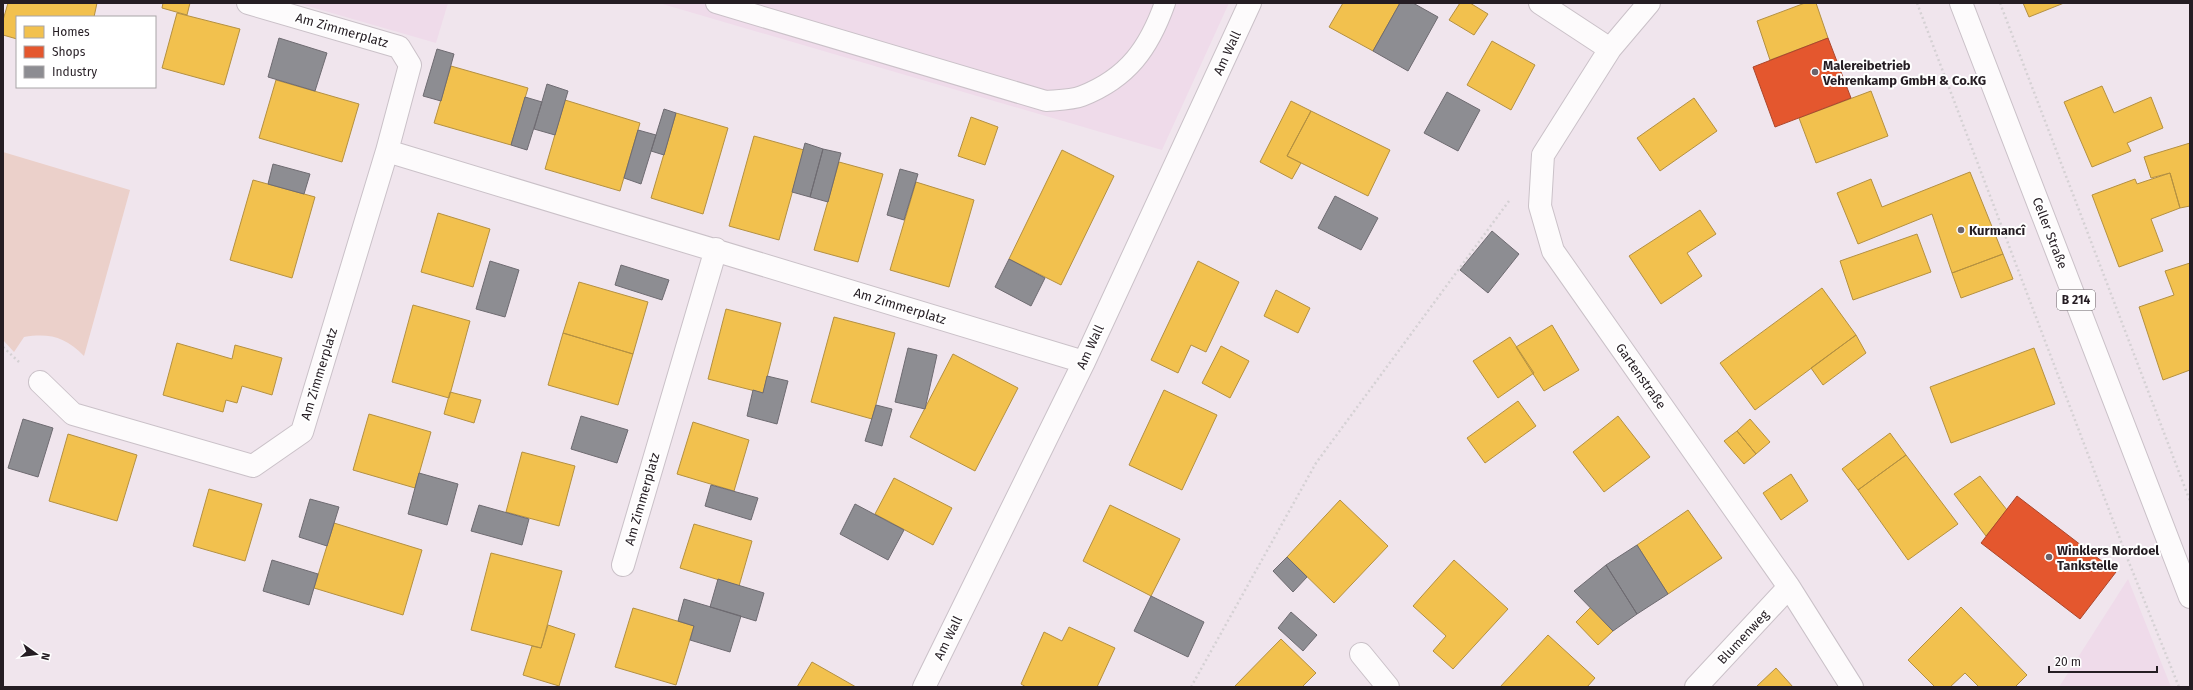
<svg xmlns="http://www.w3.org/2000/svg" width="2193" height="690" viewBox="0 0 2193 690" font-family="'Fira Sans',sans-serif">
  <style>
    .built { fill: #efdbea }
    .green { fill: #ebd0ca }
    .homes { fill: #f2c14e; stroke: #b49041 }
    .shops { fill: #e4572e; stroke: #ab462b }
    .industry { fill: #8d8d92; stroke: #6e6b71 }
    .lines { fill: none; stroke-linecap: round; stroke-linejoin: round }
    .service-casing { stroke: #cac1c8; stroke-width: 22 }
    .minor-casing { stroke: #cac1c8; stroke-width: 24 }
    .primary-casing { stroke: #cac1c8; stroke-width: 24 }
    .path { stroke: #d5d1d4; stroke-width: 2.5; stroke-dasharray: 2 3; stroke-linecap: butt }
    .service { stroke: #fdfbfc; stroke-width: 20 }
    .minor { stroke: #fdfbfc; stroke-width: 22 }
    .primary { stroke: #fdfbfc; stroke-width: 22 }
    .poi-dot { fill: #6c636a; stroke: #fff; stroke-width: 1.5 }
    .labels { text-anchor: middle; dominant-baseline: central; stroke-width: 4; stroke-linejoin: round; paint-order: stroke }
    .shield { fill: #fff; stroke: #666165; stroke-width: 1 }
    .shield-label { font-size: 12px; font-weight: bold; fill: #251d23 }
    .street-label { font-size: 13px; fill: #251d23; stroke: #fff }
    .poi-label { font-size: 13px; font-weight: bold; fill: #251d23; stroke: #fff; text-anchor: start }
  </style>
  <rect width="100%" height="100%" fill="#f0e5ed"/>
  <path class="built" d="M297,3H448L436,43Z
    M659,3H1229L1162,150Z
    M2128,579L2171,687H2059Z"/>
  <path class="green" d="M3,152L130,190L84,356C65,337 50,333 24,337L14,352L3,340Z"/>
  <path class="homes" d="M8,3H97L94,17H17V39L3,35V20Z
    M163,3H190L187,15L162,8Z
    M1343,3H1400L1373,51L1329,27Z
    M1460,3H1470L1488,14L1474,35L1449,20Z
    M1805,3H1816L1828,38L1770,60L1757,21Z
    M2023,3H2064L2029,17Z
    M177,13L240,29L224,85L162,68Z
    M1492,41L1535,65L1511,110L1467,85Z
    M451,66L528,88L511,145L434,123Z
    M276,80L359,104L342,162L259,138Z
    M2102,86L2114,113L2151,97L2163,128L2127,143L2131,151L2092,167L2064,102Z
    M1871,91L1888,136L1816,163L1799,118Z
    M1694,98L1717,131L1660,171L1637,138Z
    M565,100L640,123L620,191L545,169Z
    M1291,101L1311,111L1287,156L1301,163L1292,179L1260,162Z
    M1311,111L1390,150L1368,196L1287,156Z
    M676,113L728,128L703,214L651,198Z
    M971,117L998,127L985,165L958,156Z
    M754,136L804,150L779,240L729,226Z
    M2190,143V206L2180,208L2170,173L2151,178L2144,157Z
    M1062,150L1114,176L1061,285L1009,259Z
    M839,162L883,174L858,262L814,250Z
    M1970,172L2003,254L1952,273L1932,214L1858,244L1837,193L1871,179L1882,207Z
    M2170,173L2180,208L2151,219L2163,251L2119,267L2092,195L2135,179L2137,184Z
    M253,180L315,197L292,278L230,260Z
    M916,182L974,200L949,287L890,270Z
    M1700,210L1716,234L1687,253L1702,276L1661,304L1629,256Z
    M438,213L490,229L473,287L421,272Z
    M1917,234L1931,272L1853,300L1840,261Z
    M2003,254L2013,279L1961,298L1952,273Z
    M1198,261L1239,282L1206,352L1191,345L1178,373L1151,360Z
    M2190,263V370L2163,380L2139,307L2174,295L2165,271Z
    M579,282L648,302L633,354L563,333Z
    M1822,288L1856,335L1755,410L1720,363Z
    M1276,290L1310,308L1298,333L1264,316Z
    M413,305L470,321L449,398L392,382Z
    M726,309L781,323L763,393L708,379Z
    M834,317L895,333L872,419L811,402Z
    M1552,325L1579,370L1544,391L1516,347Z
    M563,333L633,354L618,405L548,385Z
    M1856,335L1866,353L1823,385L1811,368Z
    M1510,337L1534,373L1498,398L1473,361Z
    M177,343L232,359L235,345L282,358L272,395L242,386L237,403L226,400L223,412L163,395Z
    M1221,346L1249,361L1230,398L1202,383Z
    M2034,348L2055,404L1951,443L1930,387Z
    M953,354L1018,388L975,471L910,437Z
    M1164,390L1217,415L1182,490L1129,465Z
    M450,392L481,400L474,423L444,414Z
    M1518,401L1536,426L1485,463L1467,438Z
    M369,414L431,432L415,488L353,470Z
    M1618,416L1650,457L1604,492L1573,452Z
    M1750,419L1770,442L1756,454L1737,431Z
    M693,422L749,440L734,491L677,474Z
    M1737,431L1756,454L1744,464L1724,441Z
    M1890,433L1906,455L1858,490L1842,469Z
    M68,434L137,455L117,521L49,501Z
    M522,452L575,466L559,526L506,512Z
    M1906,455L1958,524L1908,560L1858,490Z
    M1791,474L1808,501L1781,520L1763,493Z
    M1980,476L2007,510L1986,536L1954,494Z
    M894,478L952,508L933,545L875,514Z
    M209,489L262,504L245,561L193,546Z
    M1340,500L1388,546L1334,603L1287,557Z
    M1110,505L1180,539L1151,596L1083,561Z
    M1688,510L1722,558L1668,594L1637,545Z
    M334,523L422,550L403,615L314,588Z
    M694,524L752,541L739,586L680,568Z
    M491,553L562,571L541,648L471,630Z
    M1454,560L1508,609L1453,669L1433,651L1446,636L1413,606Z
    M1591,607L1613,631L1598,645L1576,622Z
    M1961,607L2027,675L2015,687H1979L1965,673L1950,687H1935L1908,660Z
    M633,608L694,626L676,685L615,667Z
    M548,625L575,634L559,686L523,675L532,646L541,648Z
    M1069,627L1115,648L1097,687H1026L1021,684L1044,632L1062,641Z
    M1548,635L1595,678L1587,687H1500Z
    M1281,639L1316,673L1302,687H1234Z
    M812,662L856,687H797Z
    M1776,668L1793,687H1756Z"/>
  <path class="shops" d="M1828,38L1851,98L1775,127L1753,67Z
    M2017,496L2116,572L2080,619L1981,543Z"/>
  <path class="industry" d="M1400,3H1413L1438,17L1408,71L1373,51Z
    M279,38L327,53L315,91L268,77Z
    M437,49L454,54L441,101L423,96Z
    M547,84L568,91L555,135L534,129Z
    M1447,92L1480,110L1458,151L1424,133Z
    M525,97L542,102L527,150L511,145Z
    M664,109L676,113L664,155L651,151Z
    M638,130L656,135L641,184L624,178Z
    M805,143L823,149L810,197L792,192Z
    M823,149L841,153L828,202L810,197Z
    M273,164L310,174L304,194L268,184Z
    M900,169L918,174L904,220L887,215Z
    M1335,196L1378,218L1361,250L1318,228Z
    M1492,231L1519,254L1488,293L1460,270Z
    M1009,259L1045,278L1031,306L995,287Z
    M490,261L519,270L505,317L476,309Z
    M621,265L669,280L662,300L615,285Z
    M908,348L937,355L925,409L895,402Z
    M767,376L788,381L777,424L747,416L753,390L763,393Z
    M876,405L892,409L882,446L865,441Z
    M581,416L628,430L617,463L571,449Z
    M23,419L53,428L38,477L8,468Z
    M419,473L458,484L447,525L408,514Z
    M711,485L758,498L751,520L705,506Z
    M310,499L339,507L327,546L299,537Z
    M855,504L904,530L888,560L840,534Z
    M479,505L529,519L522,545L471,531Z
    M1637,545L1668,594L1637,614L1606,565Z
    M1287,557L1307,577L1293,592L1273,571Z
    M272,560L318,574L309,605L263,591Z
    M1606,565L1637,614L1613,631L1574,591Z
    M718,579L764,593L756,621L710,607Z
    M1151,596L1204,622L1188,657L1134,631Z
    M684,599L741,616L730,652L690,640L694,626L678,621Z
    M1291,612L1317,635L1303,651L1278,628Z"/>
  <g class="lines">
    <g class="service-casing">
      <path id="service" d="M716,3L1046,101C1057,100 1072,100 1082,96C1128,78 1149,48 1165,3"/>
    </g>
    <g class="minor-casing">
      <path id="minor" d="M248,3L399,47L410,65L387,151
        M1540,3L1610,49
        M1649,3L1610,49L1543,155L1540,206L1553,251L1789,587L1852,687
        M40,382L73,414L253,466L302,432L387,151L1084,362
        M623,565L716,249
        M1361,654L1388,687
        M924,687L1084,362L1250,3
        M1696,687L1789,587"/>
    </g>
    <g class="primary-casing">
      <path id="primary" d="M1961,3L2190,597"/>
    </g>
    <path class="path" d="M1917,3L2128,560L2179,687
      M2000,3L2190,501
      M3,347L19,362
      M1191,687L1316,463L1509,201"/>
    <use href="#service" class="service"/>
    <use href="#minor" class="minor"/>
    <use href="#primary" class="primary"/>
  </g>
  <g class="poi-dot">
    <circle cx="1815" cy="72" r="4"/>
    <circle cx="1961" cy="230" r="4"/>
    <circle cx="2049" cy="557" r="4"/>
  </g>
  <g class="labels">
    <rect class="shield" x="2057" y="290" width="38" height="20" rx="3"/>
    <g class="shield-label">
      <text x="2076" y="300">B 214</text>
    </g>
    <g class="street-label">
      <text transform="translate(342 30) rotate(16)">Am Zimmerplatz</text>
      <text transform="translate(1227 53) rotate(-65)">Am Wall</text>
      <text transform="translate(2050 233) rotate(69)">Celler Straße</text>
      <text transform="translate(900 306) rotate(17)">Am Zimmerplatz</text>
      <text transform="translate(1090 347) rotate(-65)">Am Wall</text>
      <text transform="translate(319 374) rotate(-73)">Am Zimmerplatz</text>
      <text transform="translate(1641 376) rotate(55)">Gartenstraße</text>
      <text transform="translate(642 499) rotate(-74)">Am Zimmerplatz</text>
      <text transform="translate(1743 637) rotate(-47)">Blumenweg</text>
      <text transform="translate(948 638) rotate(-64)">Am Wall</text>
    </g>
    <g class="poi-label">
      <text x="1823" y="65">Malereibetrieb<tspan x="1823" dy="15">Vehrenkamp GmbH &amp; Co.KG</tspan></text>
      <text x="1969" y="230">Kurmancî</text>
      <text x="2057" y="550">Winklers Nordoel<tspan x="2057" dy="15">Tankstelle</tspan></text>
    </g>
  </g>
  <rect width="2193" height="690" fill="none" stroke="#251d23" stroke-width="8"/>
  <rect x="16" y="16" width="140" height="72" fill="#ffffff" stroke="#a8a5a7"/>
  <rect x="24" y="26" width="20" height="12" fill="#f2c14e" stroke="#a8a5a7"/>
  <text x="52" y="36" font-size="12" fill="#251d23">Homes</text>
  <rect x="24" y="46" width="20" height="12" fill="#e4572e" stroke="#a8a5a7"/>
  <text x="52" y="56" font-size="12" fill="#251d23">Shops</text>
  <rect x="24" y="66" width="20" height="12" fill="#8d8d92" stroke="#a8a5a7"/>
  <text x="52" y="76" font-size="12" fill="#251d23">Industry</text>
  <g transform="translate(36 654) rotate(104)" stroke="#ffffff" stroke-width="3" paint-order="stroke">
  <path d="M0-3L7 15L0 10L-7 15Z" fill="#251d23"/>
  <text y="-6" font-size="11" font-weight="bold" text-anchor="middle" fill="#251d23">N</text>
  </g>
  <path d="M2049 666v6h108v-6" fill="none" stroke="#251d23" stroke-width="2"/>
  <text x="2055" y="666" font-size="12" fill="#251d23" stroke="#ffffff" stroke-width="3" paint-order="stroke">20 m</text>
</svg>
